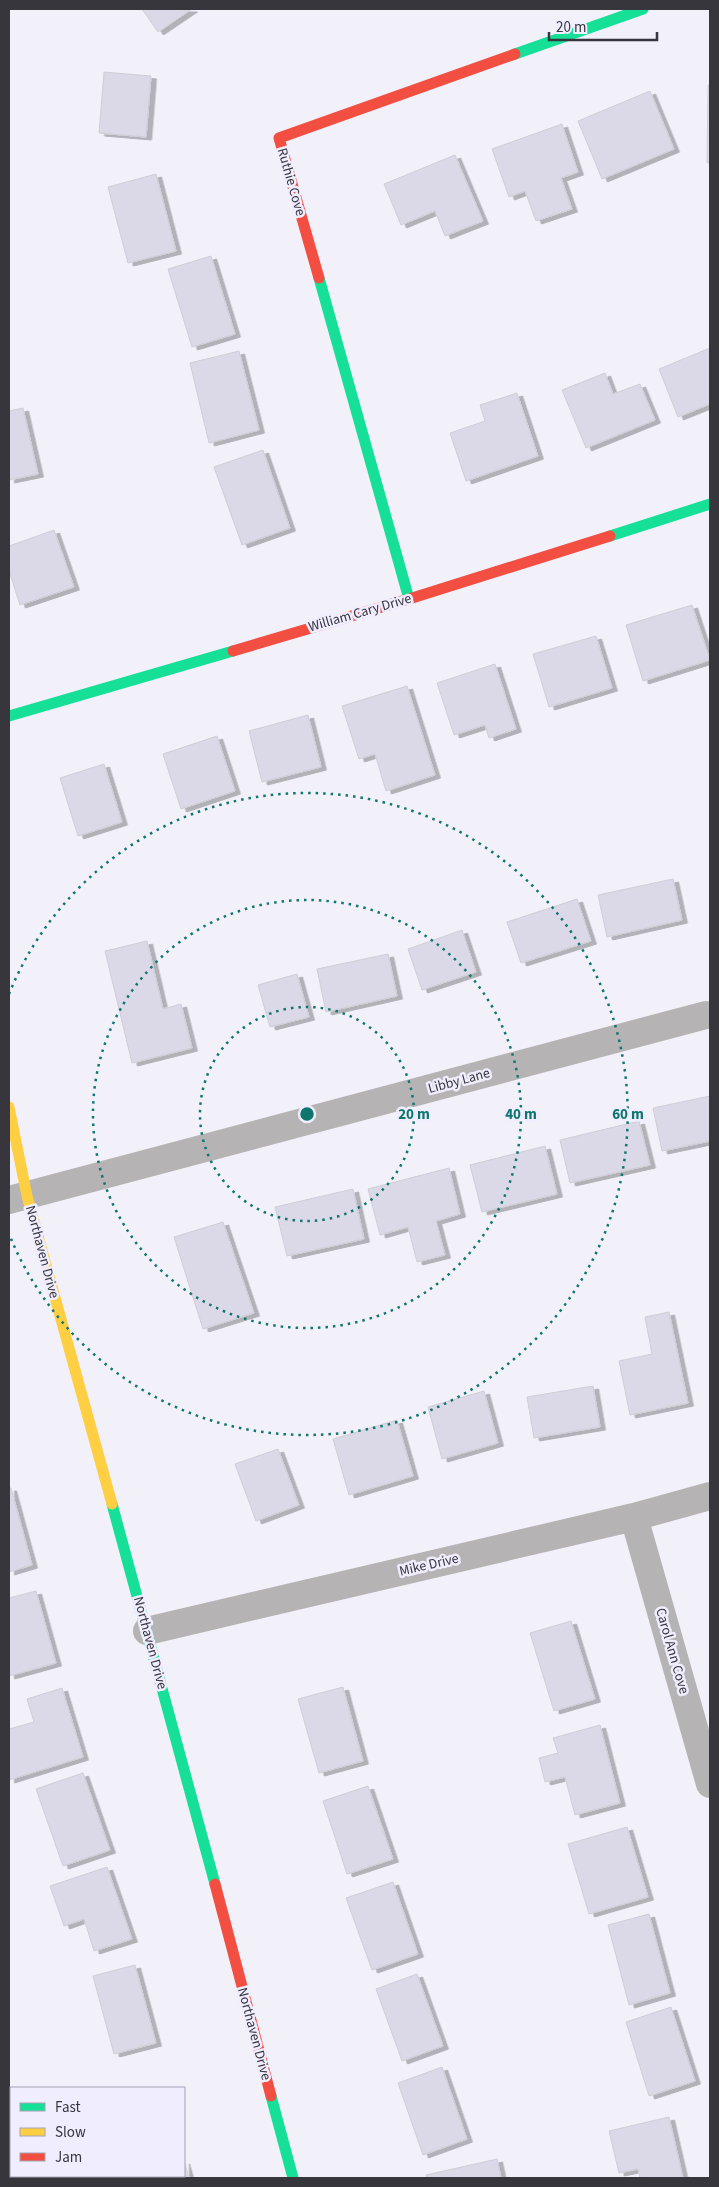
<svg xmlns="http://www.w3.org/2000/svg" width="719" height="2187" viewBox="0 0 719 2187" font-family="'Source Sans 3',sans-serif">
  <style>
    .building { fill: #dbd8e7; stroke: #cfced5; filter: url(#shadow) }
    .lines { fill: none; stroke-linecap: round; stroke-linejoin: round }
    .street { stroke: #b5b3b3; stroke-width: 28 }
    .fast { stroke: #16e098; stroke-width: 11 }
    .slow { stroke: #ffcf43; stroke-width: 11 }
    .jam { stroke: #f24e42; stroke-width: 11 }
    .ring { fill: none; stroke: #0f766e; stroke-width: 2.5; stroke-dasharray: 2.5 5 }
    .labels { text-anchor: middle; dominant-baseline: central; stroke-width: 5; stroke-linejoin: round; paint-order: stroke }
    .street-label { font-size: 14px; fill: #37363d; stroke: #efedfe }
    .centre { fill: #0f766e; stroke: #efedfe; stroke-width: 2.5 }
    .ring-label { font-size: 15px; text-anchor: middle; font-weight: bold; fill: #0f766e; stroke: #efedfe; stroke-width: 5; stroke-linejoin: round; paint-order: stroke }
  </style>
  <defs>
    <filter id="shadow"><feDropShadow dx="5.5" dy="3" stdDeviation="0" flood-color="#0004"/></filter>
  </defs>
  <rect width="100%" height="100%" fill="#f2f1fa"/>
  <path class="building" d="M142,9H192L158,32Z
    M104,72L151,76L146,137L99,133Z
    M708,85H710V163H707Z
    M650,91L674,149L602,179L578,121Z
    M562,124L578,172L561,178L572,209L536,221L525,191L509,197L492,149Z
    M455,155L483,221L445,236L435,211L401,225L384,184Z
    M156,174L176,251L128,263L108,187Z
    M211,256L235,334L192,347L168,269Z
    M710,348V404L678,417L659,369Z
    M239,351L259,430L209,443L190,363Z
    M605,373L613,394L640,384L655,420L586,448L562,390Z
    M517,393L538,456L466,481L450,433L485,421L480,405Z
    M23,408L38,474L9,480V411Z
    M263,450L290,528L242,545L214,467Z
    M54,530L74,587L20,605L9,571V546Z
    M692,605L710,660L643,681L626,625Z
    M596,636L612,688L549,707L533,654Z
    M495,664L516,729L489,738L485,725L454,735L437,683Z
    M407,686L435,775L386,791L375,754L359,759L342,706Z
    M308,715L321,767L262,782L249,731Z
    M217,736L235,791L181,809L163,754Z
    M104,764L122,822L78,836L60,778Z
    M673,879L682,920L607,937L598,895Z
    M577,899L591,941L521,963L507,922Z
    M462,930L476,972L422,990L408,949Z
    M147,941L163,1009L181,1004L192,1048L132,1063L105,951Z
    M388,954L397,996L326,1012L317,969Z
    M297,974L309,1017L270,1027L258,985Z
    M710,1096V1141L662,1151L653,1108Z
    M639,1121L650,1165L570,1183L560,1140Z
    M545,1146L557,1194L482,1212L470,1165Z
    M449,1168L460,1214L436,1221L445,1255L417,1262L408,1227L380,1235L368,1189Z
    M353,1189L364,1239L287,1256L275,1207Z
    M223,1222L254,1313L203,1329L174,1237Z
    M669,1312L688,1403L630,1415L619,1361L652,1354L645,1317Z
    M593,1386L600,1427L534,1438L527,1397Z
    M484,1391L498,1443L442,1459L428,1407Z
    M397,1420L413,1476L349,1495L333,1439Z
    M278,1449L299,1505L256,1521L235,1464Z
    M9,1488H11L32,1565L9,1572Z
    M36,1591L56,1663L9,1676V1598Z
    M571,1621L595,1699L554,1711L530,1633Z
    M343,1687L363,1761L319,1773L298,1699Z
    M62,1688L83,1757L9,1780V1729L34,1722L27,1699Z
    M600,1725L620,1803L575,1815L565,1777L545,1782L539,1758L558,1753L553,1738Z
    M83,1773L110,1850L63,1866L36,1789Z
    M368,1786L393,1859L347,1874L323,1801Z
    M627,1827L648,1897L589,1914L568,1844Z
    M107,1867L132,1939L94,1951L84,1919L64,1926L50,1886Z
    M393,1882L418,1954L372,1970L346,1898Z
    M649,1914L670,1993L629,2005L608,1925Z
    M135,1965L156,2043L114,2054L93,1976Z
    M417,1974L443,2046L402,2061L376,1989Z
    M671,2007L695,2081L649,2096L626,2022Z
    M442,2067L467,2139L423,2155L398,2083Z
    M669,2117L683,2178H640L638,2169L619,2173L609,2131Z
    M497,2159L501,2178H427L426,2175Z
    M184,2161L189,2178H123L122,2176H184Z"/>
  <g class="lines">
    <path class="street" d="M9,1200L706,1015
      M634,1517L710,1784
      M147,1631L634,1517L710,1496"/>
    <path class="fast" d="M515,54L643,9
      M319,278L409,599
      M610,536L710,504
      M9,716L233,651
      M112,1504L215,1884
      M271,2096L293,2178"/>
    <path class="slow" d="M9,1107L27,1196L112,1504"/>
    <path class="jam" d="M319,278L279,138L515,54
      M233,651L409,599L610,536
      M215,1884L271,2096"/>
  </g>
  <g class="ring">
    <circle cx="307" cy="1114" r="107"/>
    <circle cx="307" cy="1114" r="214"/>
    <path d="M9 994A321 321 0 1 1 9 1234"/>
  </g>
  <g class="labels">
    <g class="street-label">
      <text transform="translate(291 182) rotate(74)">Ruthie Cove</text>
      <text transform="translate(360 613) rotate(-16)">William Cary Drive</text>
      <text transform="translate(459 1081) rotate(-15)">Libby Lane</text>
      <text transform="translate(42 1252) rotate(75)">Northaven Drive</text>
      <text transform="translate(429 1565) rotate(-13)">Mike Drive</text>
      <text transform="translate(150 1643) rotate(75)">Northaven Drive</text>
      <text transform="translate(672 1651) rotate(74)">Carol Ann Cove</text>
      <text transform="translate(254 2034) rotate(75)">Northaven Drive</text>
    </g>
  </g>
  <circle cx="307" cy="1114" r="8" class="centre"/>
  <g class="ring-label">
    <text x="414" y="1119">20 m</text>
    <text x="521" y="1119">40 m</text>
    <text x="628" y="1119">60 m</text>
  </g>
  <rect width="719" height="2187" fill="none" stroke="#37363d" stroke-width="20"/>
  <rect x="10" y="2087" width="175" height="90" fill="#efedfe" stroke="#a5a4b1"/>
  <rect x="20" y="2103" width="25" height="8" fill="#16e098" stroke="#a5a4b1"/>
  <text x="55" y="2112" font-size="15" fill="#37363d">Fast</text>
  <rect x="20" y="2128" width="25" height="8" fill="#ffcf43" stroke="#a5a4b1"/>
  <text x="55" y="2137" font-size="15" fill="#37363d">Slow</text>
  <rect x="20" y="2153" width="25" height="8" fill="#f24e42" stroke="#a5a4b1"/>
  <text x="55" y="2162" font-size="15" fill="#37363d">Jam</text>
  <path d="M549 32v8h108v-8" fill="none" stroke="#37363d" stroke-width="2.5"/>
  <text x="556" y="32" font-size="15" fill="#37363d" stroke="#efedfe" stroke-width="4" paint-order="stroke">20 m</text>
</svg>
